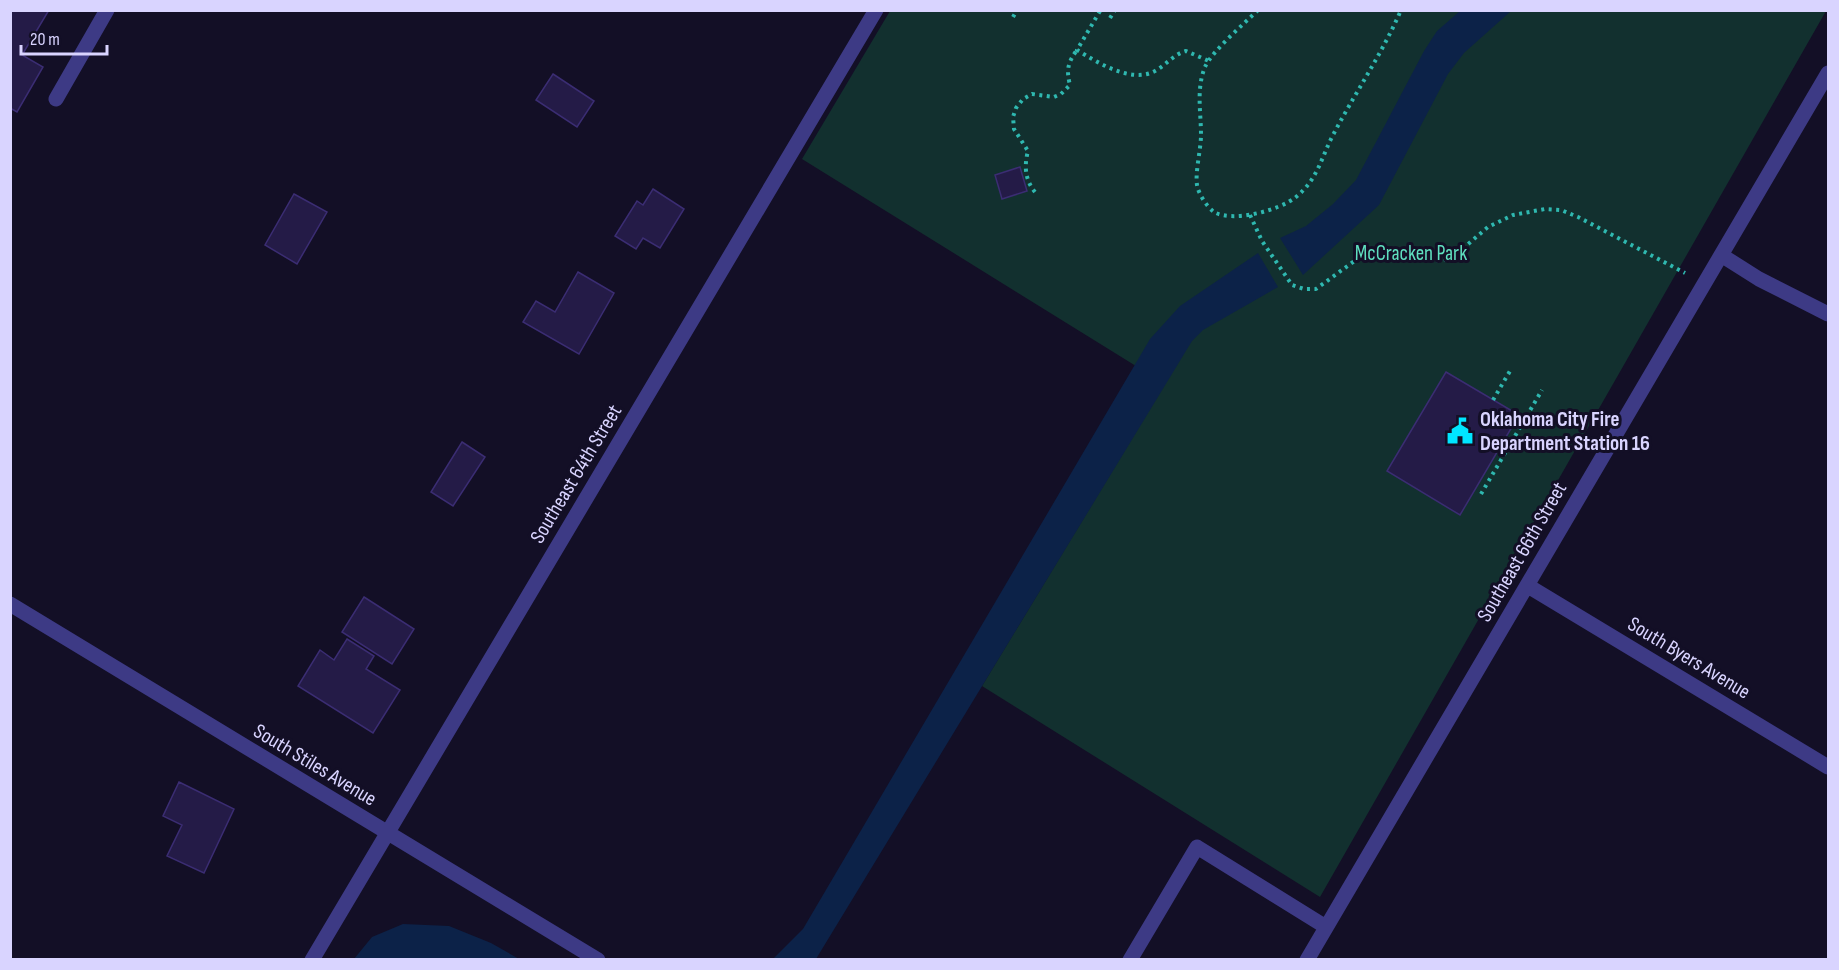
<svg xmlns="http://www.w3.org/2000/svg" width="1839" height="970" viewBox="0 0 1839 970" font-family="'Sofia Sans Condensed',sans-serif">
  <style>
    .green { fill: #12302f }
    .water { fill: #0c2248 }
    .building { fill: #241b47; stroke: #3b2d73; stroke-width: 1.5 }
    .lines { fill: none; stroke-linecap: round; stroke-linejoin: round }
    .path { stroke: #2fb8b0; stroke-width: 4; stroke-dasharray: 3 4.5; stroke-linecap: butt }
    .minor { stroke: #3d3a85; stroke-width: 15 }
    .labels { text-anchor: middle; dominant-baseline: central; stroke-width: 6; stroke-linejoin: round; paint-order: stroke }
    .park-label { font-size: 21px; fill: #5fe0c0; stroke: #130f26 }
    .poi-label { font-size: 21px; font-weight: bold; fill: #d9d4ff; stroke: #130f26; text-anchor: start }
    .street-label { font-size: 21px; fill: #d9d4ff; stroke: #130f26 }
  </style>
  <rect width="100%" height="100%" fill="#130f26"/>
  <path class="green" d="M890,11H1826L1320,897L982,686L1165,384L802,159Z"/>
  <path class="water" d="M1460,11H1511L1464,53L1448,74L1379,205L1303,275L1280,238L1306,226L1333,204L1356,180L1424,51L1437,31Z
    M1258,253L1278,287L1203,330L1192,341L816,959H773L803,929L1150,339L1180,306Z
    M403,924L449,926L491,943L519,959H354L372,937Z"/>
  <path class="building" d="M10,10H49L22,55L43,67L17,112L10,108Z
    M553,74L594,101L577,127L536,100Z
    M1020,167L1027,191L1002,199L995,175Z
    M653,189L684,209L660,248L643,238L636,249L615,236L637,201L643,205Z
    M294,194L327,212L297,264L265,245Z
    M578,272L614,293L579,354L523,322L536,301L555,312Z
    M1446,372L1519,415L1460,515L1387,471Z
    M462,442L485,457L453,506L431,492Z
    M364,597L414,629L392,664L342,632Z
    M347,639L374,656L366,669L400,690L373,733L298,686L320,650L334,660Z
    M179,782L234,809L204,873L167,856L182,825L163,816Z"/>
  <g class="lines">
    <path class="path" d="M1258,10C1244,24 1212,51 1205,67C1196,89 1201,112 1201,135C1201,149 1195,172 1197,185C1198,193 1207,207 1214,212C1233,223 1280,210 1296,197C1318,179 1321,158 1333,135C1355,93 1382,54 1401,10
      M1100,11L1077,50C1097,62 1131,84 1155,71C1166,65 1174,54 1186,51L1209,61
      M1013,17L1017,10
      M1110,18L1115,10
      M1035,192C1025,180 1024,166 1028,151L1014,129L1013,117L1016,108L1023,99L1032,94L1054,97L1061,94L1070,85C1066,70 1068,62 1077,50
      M1250,215L1262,241L1292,285L1304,289H1316L1364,254L1394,250L1409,251L1439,261L1453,257L1488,227L1513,215L1545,209L1561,210L1578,217L1685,273
      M1493,400L1510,371
      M1481,494L1542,390"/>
    <path class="minor" d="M56,99L107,10
      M1721,255L1759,279L1828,314
      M1528,586L1828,767
      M10,604L598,960
      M312,960L876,10
      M1130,960L1197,847L1326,927
      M1307,960L1828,73"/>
  </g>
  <defs>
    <g id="civic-bare" transform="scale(2.07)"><path d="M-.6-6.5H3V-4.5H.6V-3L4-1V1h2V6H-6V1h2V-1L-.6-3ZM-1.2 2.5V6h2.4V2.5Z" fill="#00e5ff" stroke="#130f26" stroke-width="2.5" paint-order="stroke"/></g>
  </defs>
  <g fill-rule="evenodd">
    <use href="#civic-bare" x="1460" y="431"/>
  </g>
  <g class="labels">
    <g class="park-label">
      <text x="1411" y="253">McCracken Park</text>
    </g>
    <g class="poi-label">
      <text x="1480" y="419">Oklahoma City Fire<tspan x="1480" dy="24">Department Station 16</tspan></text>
    </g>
    <g class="street-label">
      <text transform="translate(576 474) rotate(-59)">Southeast 64th Street</text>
      <text transform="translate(1522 552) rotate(-60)">Southeast 66th Street</text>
      <text transform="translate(1689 658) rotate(31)">South Byers Avenue</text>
      <text transform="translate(315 765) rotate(31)">South Stiles Avenue</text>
    </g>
  </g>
  <rect width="1839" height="970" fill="none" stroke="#d9d4ff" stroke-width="24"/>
  <path d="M21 45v9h86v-9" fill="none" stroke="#d9d4ff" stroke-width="3"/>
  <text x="30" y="45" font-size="18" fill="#d9d4ff" stroke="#130f26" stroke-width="4.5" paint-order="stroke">20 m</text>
</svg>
